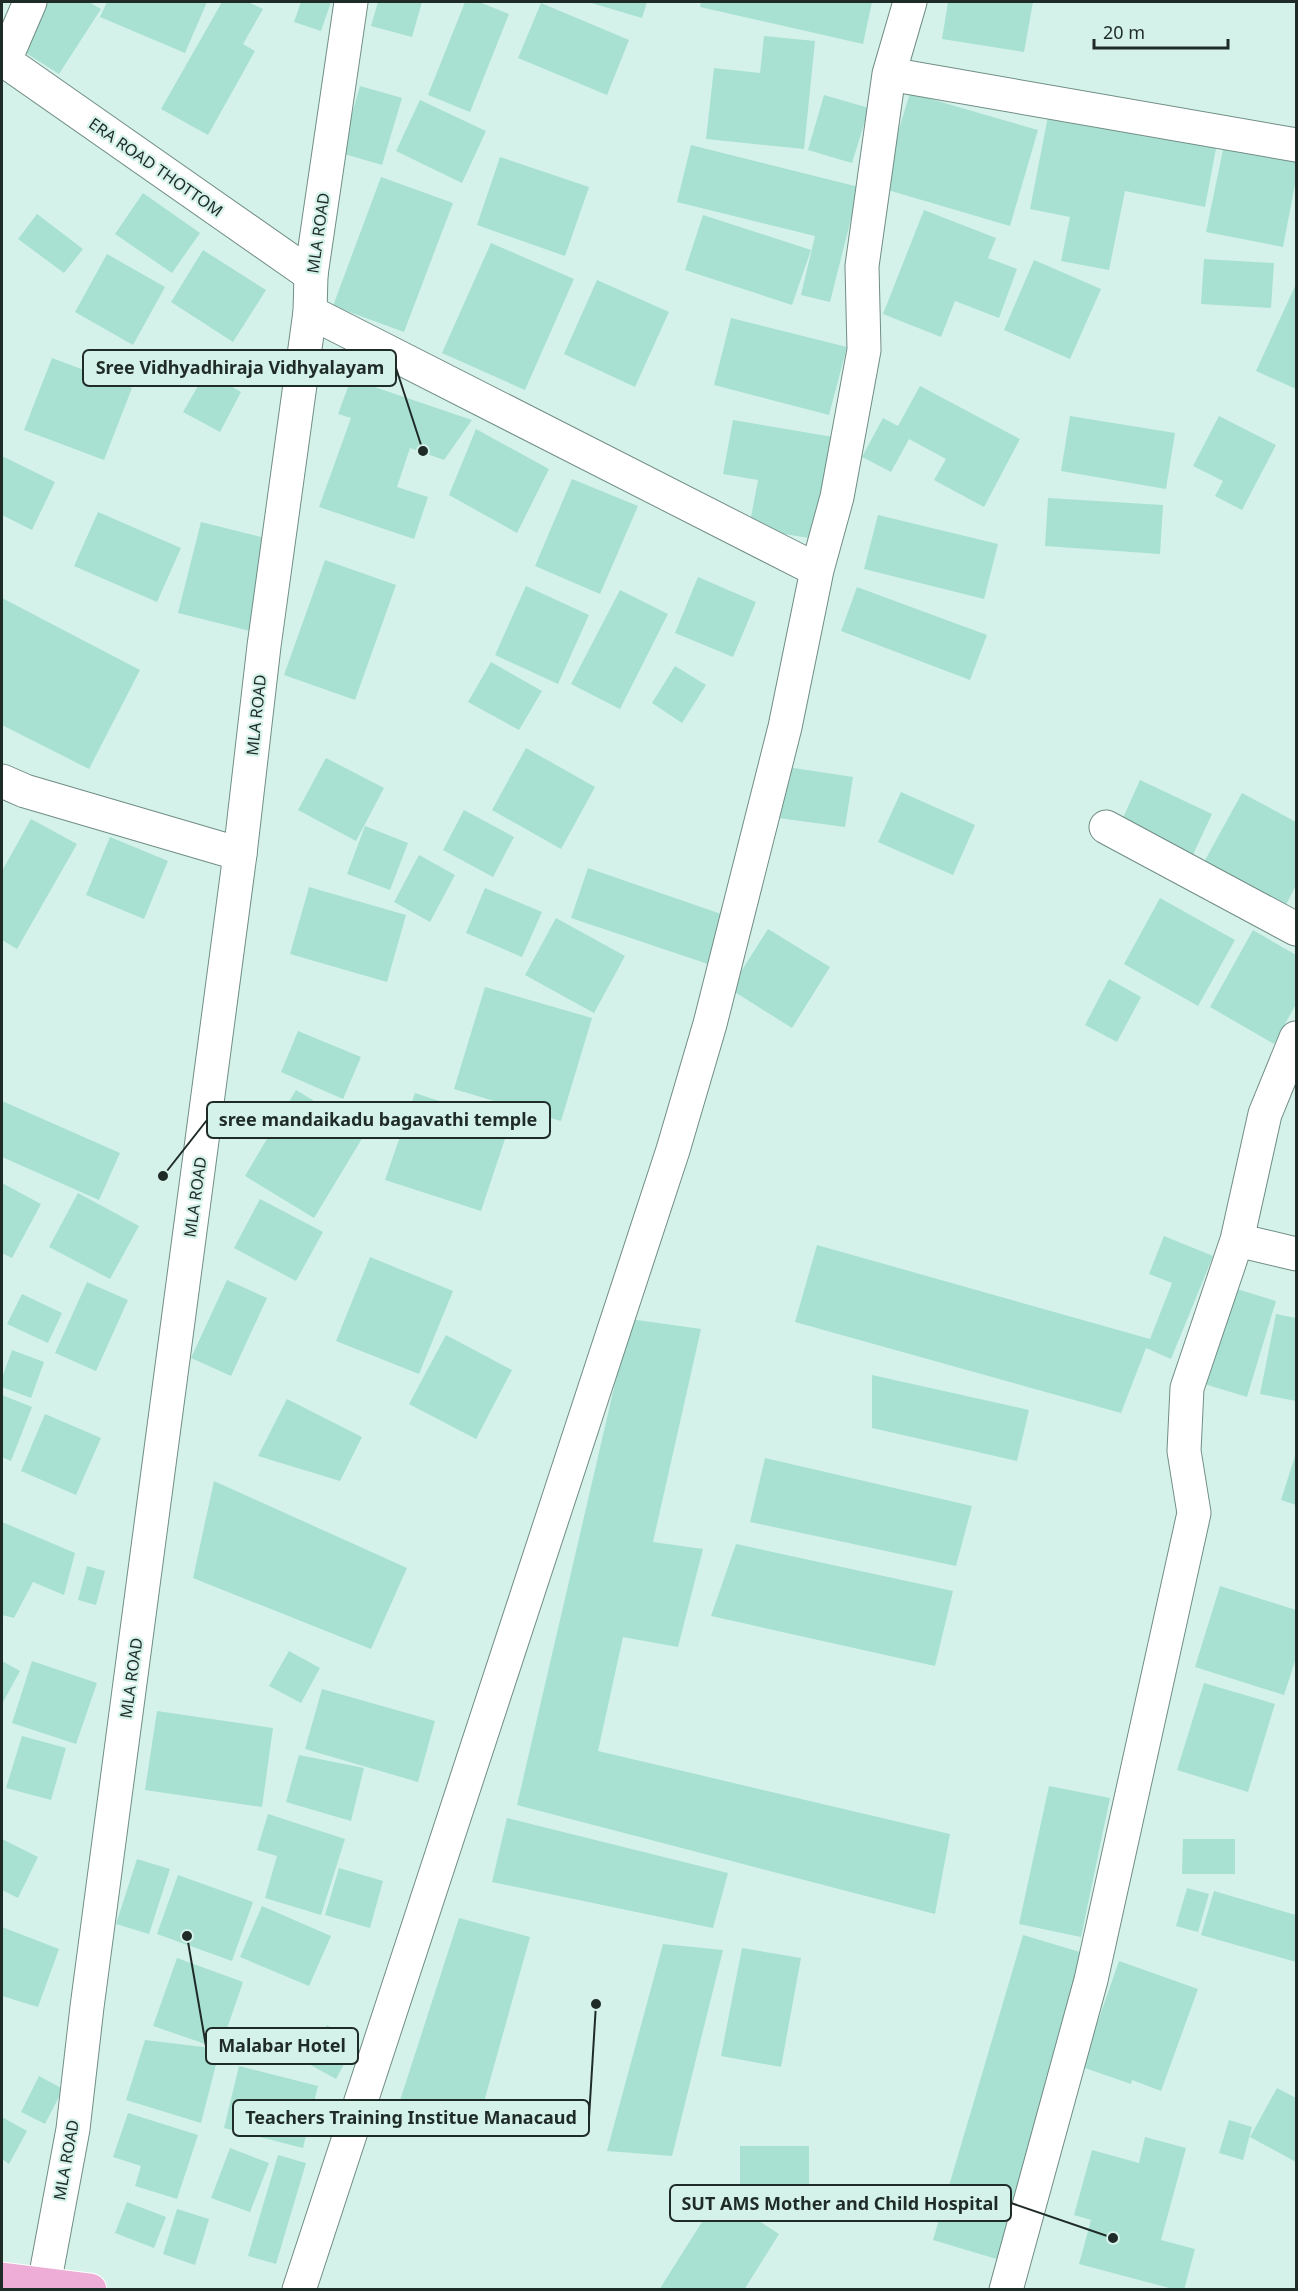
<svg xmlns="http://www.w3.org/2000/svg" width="1298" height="2291" viewBox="0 0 1298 2291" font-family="'Noto Sans',sans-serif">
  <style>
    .building { fill: #a8e1d1 }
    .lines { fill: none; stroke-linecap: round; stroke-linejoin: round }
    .street-casing { stroke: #718d85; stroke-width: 35 }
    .secondary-casing { stroke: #718d85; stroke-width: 35 }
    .primary-casing { stroke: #fff; stroke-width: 35 }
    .street { stroke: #fff; stroke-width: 33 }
    .secondary { stroke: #fff; stroke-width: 33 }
    .primary { stroke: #eeadd6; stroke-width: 33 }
    .labels { text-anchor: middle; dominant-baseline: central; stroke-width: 4.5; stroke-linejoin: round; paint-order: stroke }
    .street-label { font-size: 16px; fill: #1f2b27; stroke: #d4f2e9 }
    .leader { fill: none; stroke: #1f2b27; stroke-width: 2 }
    .callout-dot { fill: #1f2b27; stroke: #d4f2e9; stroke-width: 2 }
    .callout { fill: #d4f2e9; stroke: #1f2b27; stroke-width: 2 }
    .callout-label { font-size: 18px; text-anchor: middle; font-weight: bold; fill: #1f2b27 }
  </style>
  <rect width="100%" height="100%" fill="#d4f2e9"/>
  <path class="building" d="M44,2H89L101,9L59,74L15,46Z
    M107,2H207L185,53L100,17Z
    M222,2H248L263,9L243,44L255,51L208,135L161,109Z
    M301,2H331L321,31L294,22Z
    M378,2H422L412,37L371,26Z
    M465,2H479L509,14L470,112L428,95Z
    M588,2H647L642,18Z
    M701,2H872L863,44L700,7Z
    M948,2H1033L1024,52L942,39Z
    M541,3L629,40L607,95L518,58Z
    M764,36L815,41L804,149L706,139L714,68L760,73Z
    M360,86L402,98L382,165L341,153Z
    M910,93L1038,130L1010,226L881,188Z
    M824,95L869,108L852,163L808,150Z
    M420,100L486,131L462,183L396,151Z
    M1050,106L1218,138L1205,207L1125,191L1109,270L1061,261L1070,217L1030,209Z
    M691,145L859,187L830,302L801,295L815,236L677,202Z
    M1224,145L1296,159V179L1283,247L1206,232Z
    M500,157L589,187L565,256L477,225Z
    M381,177L453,203L404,332L333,306Z
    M143,193L200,233L172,273L115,234Z
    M924,210L996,238L988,258L1017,269L999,318L955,301L941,337L883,314Z
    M37,214L83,249L64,273L18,239Z
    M703,215L811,250L792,305L685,270Z
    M491,243L574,279L525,390L442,353Z
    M203,250L266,290L233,342L171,302Z
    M107,254L165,287L133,345L75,312Z
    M1204,259L1274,263L1271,308L1201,304Z
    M1034,260L1101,289L1070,359L1004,330Z
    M597,280L669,312L635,387L564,354Z
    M1296,284V389L1256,371Z
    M731,318L847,347L829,415L714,385Z
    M52,358L132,388L104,460L24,430Z
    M206,372L241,392L220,432L183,412Z
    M351,379L472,420L444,460L410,448L397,487L428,497L414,539L319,507L351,418L338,414Z
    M920,386L1020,439L984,507L934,480L946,459L909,439L891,472L862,457L883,418L898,426Z
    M1070,416L1175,433L1166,489L1061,471Z
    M1219,416L1276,445L1242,510L1215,496L1223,481L1193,466Z
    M733,420L833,437L815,539L749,528L758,480L723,474Z
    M476,429L549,469L517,533L449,495Z
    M2,456L55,482L32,530L2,515Z
    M572,479L638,506L600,594L535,566Z
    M1048,498L1163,505L1160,554L1045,546Z
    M98,512L181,548L157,602L74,566Z
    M878,515L998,544L984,599L864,569Z
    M201,522L273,540L250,631L178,613Z
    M325,560L396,585L355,700L284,675Z
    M698,577L756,602L733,657L675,633Z
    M526,586L589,615L558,684L495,655Z
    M857,587L987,635L970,680L841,631Z
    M620,590L668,614L620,709L571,684Z
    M2,598L140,670L89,769L2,725Z
    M491,662L542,691L519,730L468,702Z
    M675,666L706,685L682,723L652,703Z
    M526,748L595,787L561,849L492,810Z
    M326,758L384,788L356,841L298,810Z
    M787,767L853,777L845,827L778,818Z
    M1140,780L1212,814L1190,861L1118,829Z
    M901,792L975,825L953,875L878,842Z
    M1242,793L1296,822V885L1285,907L1204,862Z
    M464,810L514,837L493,877L443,850Z
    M31,819L77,844L17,949L2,940V871Z
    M365,826L408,843L390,890L347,874Z
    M110,837L168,861L144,919L86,895Z
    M419,855L455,875L430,922L394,902Z
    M588,868L724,915L708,964L571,918Z
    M309,887L406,915L387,982L290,954Z
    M485,888L542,912L522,957L466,933Z
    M1160,898L1235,940L1198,1006L1124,964Z
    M556,918L625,956L594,1013L525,975Z
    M768,929L830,967L792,1028L730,989Z
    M1253,930L1296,955V1004L1274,1044L1210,1007Z
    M1109,979L1141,997L1117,1042L1085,1025Z
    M485,987L592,1018L561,1121L454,1089Z
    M298,1031L361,1057L343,1099L281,1072Z
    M296,1090L366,1132L314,1218L245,1176Z
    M415,1093L510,1124L481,1211L385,1180Z
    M2,1101L120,1153L99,1200L2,1157Z
    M2,1183L41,1204L12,1258L2,1253Z
    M78,1193L139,1226L110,1279L49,1247Z
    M260,1199L323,1232L296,1281L234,1248Z
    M1164,1236L1213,1256L1171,1359L1146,1348L1121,1413L795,1322L817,1245L1150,1339L1172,1283L1149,1274Z
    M370,1257L453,1291L419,1374L336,1341Z
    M227,1280L267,1298L231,1376L191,1358Z
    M87,1282L128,1300L96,1371L55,1353Z
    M1227,1286L1276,1301L1247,1397L1198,1382Z
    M22,1294L62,1313L48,1343L7,1324Z
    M1276,1314L1296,1318V1401L1260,1394Z
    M630,1319L701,1329L653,1542L703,1549L678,1647L623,1637L598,1751L950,1834L935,1914L517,1805Z
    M446,1335L512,1370L476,1439L409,1404Z
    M12,1350L44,1362L31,1398L2,1387V1378Z
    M872,1375L1029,1410L1017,1461L872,1428Z
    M2,1395L32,1407L11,1461L2,1457Z
    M287,1399L362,1437L340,1481L258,1456Z
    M45,1414L101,1438L76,1495L21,1471Z
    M1296,1453V1505L1281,1500Z
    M765,1458L972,1506L956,1566L750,1522Z
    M214,1481L407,1568L371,1649L193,1578Z
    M2,1522L75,1553L64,1595L33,1582L14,1618L2,1615Z
    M736,1544L953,1591L935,1666L711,1616Z
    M87,1566L105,1571L96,1605L78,1600Z
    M1220,1586L1296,1610V1658L1284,1695L1195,1667Z
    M289,1651L320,1668L301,1703L269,1686Z
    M2,1661L20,1671L2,1704Z
    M32,1661L97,1683L76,1744L12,1723Z
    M1204,1683L1275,1704L1248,1792L1177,1770Z
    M322,1689L435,1721L418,1782L305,1749Z
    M157,1711L273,1728L262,1807L145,1790Z
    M22,1736L66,1748L51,1800L6,1788Z
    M299,1755L364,1768L351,1821L286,1802Z
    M1049,1786L1110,1798L1081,1937L1019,1924Z
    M268,1814L345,1839L321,1915L265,1898L277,1856L257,1850Z
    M507,1818L728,1873L713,1928L492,1882Z
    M2,1839L38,1857L18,1898L2,1890Z
    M1183,1839H1235V1874H1182Z
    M137,1859L170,1869L149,1934L116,1924Z
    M339,1868L383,1881L370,1928L325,1915Z
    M178,1875L253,1902L232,1961L157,1934Z
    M1187,1888L1209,1894L1198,1932L1176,1926Z
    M1214,1891L1296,1915V1962L1201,1935Z
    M262,1906L331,1936L309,1986L240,1957Z
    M459,1918L530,1937L477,2127L395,2116Z
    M2,1927L59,1949L38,2007L2,1996Z
    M1023,1935L1090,1955L1000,2260L933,2240Z
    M663,1944L723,1950L672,2156L607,2151Z
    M742,1948L801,1958L781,2067L721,2056Z
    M177,1958L243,1982L220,2049L153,2026Z
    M1119,1961L1198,1989L1161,2091L1132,2080L1131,2084L1082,2067Z
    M327,2025L356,2042L336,2079L307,2063Z
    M145,2040L220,2049L201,2123L126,2100Z
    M239,2066L318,2086L303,2148L224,2128Z
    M39,2076L63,2089L45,2124L21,2112Z
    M1277,2088L1296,2098V2162L1250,2137Z
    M128,2113L198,2135L177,2199L135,2186L141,2166L113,2157Z
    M2,2117L27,2131L9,2164L2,2159Z
    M1229,2120L1252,2127L1243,2160L1219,2153Z
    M1145,2137L1186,2148L1161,2240L1195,2249L1184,2290H1177L1079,2264L1091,2220L1074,2215L1092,2150L1139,2163Z
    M740,2146H809V2190L740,2191Z
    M230,2148L269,2163L250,2212L211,2198Z
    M278,2155L306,2163L276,2264L248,2256Z
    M719,2195L779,2234L744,2290H659Z
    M127,2202L166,2217L154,2248L115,2233Z
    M177,2209L209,2219L195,2265L163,2254Z"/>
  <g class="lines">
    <g class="street-casing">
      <path id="street" d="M2,59L311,275
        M5,60L30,2
        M889,74L1296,145
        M310,312L817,570
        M2,781L25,791L240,854
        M1106,827L1296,929
        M1237,1240L1296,1254
        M299,2290L673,1150L710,1024L785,727L817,570L837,497L864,350L862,266L889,74L910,2
        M1006,2290L1091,1980L1194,1513L1184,1451L1187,1388L1237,1240L1265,1114L1296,1038"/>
    </g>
    <g class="secondary-casing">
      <path id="secondary" d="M43,2290L73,2129L87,2007L240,854L264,646L310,312L311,275L351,2"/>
    </g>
    <g class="primary-casing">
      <path id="primary" d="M2,2279L90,2290"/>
    </g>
    <use href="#street" class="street"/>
    <use href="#secondary" class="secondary"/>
    <use href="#primary" class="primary"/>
  </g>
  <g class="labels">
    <g class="street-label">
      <text transform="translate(156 167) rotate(35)">ERA ROAD THOTTOM</text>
      <text transform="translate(318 233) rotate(-82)">MLA ROAD</text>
      <text transform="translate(256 715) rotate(-84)">MLA ROAD</text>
      <text transform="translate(195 1197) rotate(-82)">MLA ROAD</text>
      <text transform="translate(131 1678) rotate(-82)">MLA ROAD</text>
      <text transform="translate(66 2160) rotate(-80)">MLA ROAD</text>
    </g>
  </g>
  <path class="leader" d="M423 451L396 368M163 1176L207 1120M187 1936L206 2046M596 2004L589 2118M1113 2238L1011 2203"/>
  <g class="callout-dot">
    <circle cx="423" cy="451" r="6"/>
    <circle cx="163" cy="1176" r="6"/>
    <circle cx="187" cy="1936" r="6"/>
    <circle cx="596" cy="2004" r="6"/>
    <circle cx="1113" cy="2238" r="6"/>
  </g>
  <g class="callout">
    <rect x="83" y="350" width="313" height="36" rx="6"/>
    <rect x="207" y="1102" width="343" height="36" rx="6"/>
    <rect x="206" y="2028" width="152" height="36" rx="6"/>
    <rect x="233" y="2100" width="356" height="36" rx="6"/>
    <rect x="670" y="2185" width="341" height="36" rx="6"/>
  </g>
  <g class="callout-label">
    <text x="240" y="374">Sree Vidhyadhiraja Vidhyalayam</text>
    <text x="378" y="1126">sree mandaikadu bagavathi temple</text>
    <text x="282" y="2052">Malabar Hotel</text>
    <text x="411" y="2124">Teachers Training Institue Manacaud</text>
    <text x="840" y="2210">SUT AMS Mother and Child Hospital</text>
  </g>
  <rect width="1298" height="2291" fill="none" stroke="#1f2b27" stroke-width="6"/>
  <path d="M1094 39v9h134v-9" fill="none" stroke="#1f2b27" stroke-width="3"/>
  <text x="1103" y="39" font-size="18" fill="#1f2b27" stroke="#d4f2e9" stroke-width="4.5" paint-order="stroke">20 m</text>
</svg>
